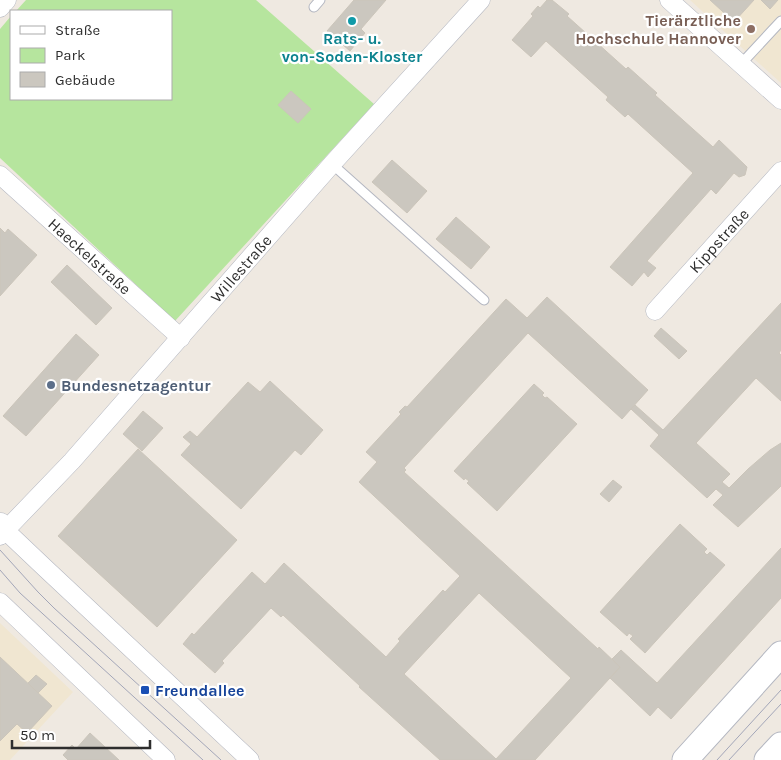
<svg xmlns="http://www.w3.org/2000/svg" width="781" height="760" viewBox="0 0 781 760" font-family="Karla,sans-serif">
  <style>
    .education { fill: #f0e6d1 }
    .green { fill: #b6e59e }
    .building { fill: #cbc7bf; stroke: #cbc5ba; fill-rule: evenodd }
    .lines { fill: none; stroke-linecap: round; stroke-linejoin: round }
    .lane-casing { stroke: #b4b7c1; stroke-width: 11 }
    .street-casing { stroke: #b4b7c1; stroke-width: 19 }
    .secondary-casing { stroke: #b4b7c1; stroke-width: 27 }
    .lane { stroke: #fff; stroke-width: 9 }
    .street { stroke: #fff; stroke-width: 18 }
    .secondary { stroke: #fff; stroke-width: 25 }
    .tram { stroke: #a3a6b8; stroke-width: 1 }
    .culture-dot { fill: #0f9aa8; stroke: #fff; stroke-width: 2 }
    .education-dot { fill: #8d6e63; stroke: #fff; stroke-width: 2 }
    .service-dot { fill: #5c6f8a; stroke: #fff; stroke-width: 2 }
    .transit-dot { fill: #1a4fb4; stroke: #fff; stroke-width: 2 }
    .labels { text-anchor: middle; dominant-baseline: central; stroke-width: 4.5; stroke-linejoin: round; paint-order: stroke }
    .education-label { font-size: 16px; font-weight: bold; fill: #785e54; stroke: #fff; text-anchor: end }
    .culture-label { font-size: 16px; font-weight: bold; fill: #0d838f; stroke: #fff }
    .street-label { font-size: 16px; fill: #2e2e2e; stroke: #fff }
    .service-label { font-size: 16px; font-weight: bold; fill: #4e5e75; stroke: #fff; text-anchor: start }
    .transit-label { font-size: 16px; font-weight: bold; fill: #164399; stroke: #fff; text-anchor: start }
  </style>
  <rect width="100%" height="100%" fill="#efe9e1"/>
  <path class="education" d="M690,0H781V83L753,58Z
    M0,623L73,692L10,760H0Z"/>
  <path class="green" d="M26,0H256L374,104L175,321L0,158V29L11,16V99H171V11H16Z"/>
  <path class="building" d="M354,0H386L361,29L365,33L350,51L327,31Z
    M547,0H552L569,14L567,16L626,69L628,67L657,93L655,95L713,147L719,140L747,167L745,175L739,177L734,173L716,194L711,189L647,261L656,268L648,277L644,272L632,286L610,267L693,173L628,114L625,117L606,100L608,97L546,41L531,57L512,40L533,16L531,14L538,6L540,8Z
    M710,0H754L734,22Z
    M761,0H778L770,9Z
    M291,91L311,109L298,123L278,105Z
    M392,160L427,191L407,213L372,182Z
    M456,217L490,247L471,269L436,239Z
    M0,228L5,233L8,229L37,255L0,296Z
    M67,265L112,308L96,325L51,282Z
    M547,297L648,390L622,419L528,333L404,468L406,470L404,472L598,649L599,647L620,667L535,760H440L359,687L360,686L283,615L281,617L271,608L222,661L224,663L215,673L183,644L192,633L194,635L252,572L265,584L284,563L386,657L400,641L398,639L443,590L445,592L460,576L359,482L377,462L366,452L401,414L399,412L405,406L407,407L506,299L527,318ZM479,593L571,678L496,759L404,674Z
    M781,303V350L779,353L781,355V401L756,378L696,443L730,474L722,482L729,488L748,469L770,450L781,443V486L738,527L713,505L723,495L716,489L707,498L650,446L659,435L631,409L635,405L663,430Z
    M661,328L687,351L679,359L654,336Z
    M76,334L99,355L26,436L3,416Z
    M270,381L323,430L301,455L295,450L241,509L181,455L191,444L183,437L190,431L197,437L248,382L260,392Z
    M534,384L544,393L542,395L545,398L547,397L577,424L497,511L467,483L469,481L465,478L464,480L454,471Z
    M143,411L163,428L142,451L123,434Z
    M138,449L237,540L157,627L58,536Z
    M613,480L622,487L609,502L600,494Z
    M680,524L707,549L704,552L707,555L710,552L725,565L645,653L630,639L633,636L629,633L627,636L600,612Z
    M781,548V598L671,719L658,707L650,716L610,678L620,667L612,659L621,650L657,683Z
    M0,657L52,706L27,733L17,724L0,741Z
    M36,675L47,684L38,693L28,683Z
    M90,733L119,760H68L63,755L72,745L76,749Z"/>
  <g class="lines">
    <g class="lane-casing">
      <path id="lane" d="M314,7L320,0
        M741,64L781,21
        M332,164L484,300"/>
    </g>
    <g class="street-casing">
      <g id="street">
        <path d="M669,0L781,100"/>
        <path d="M0,8L7,0"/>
        <path id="s1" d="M0,175L181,338"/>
        <path id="s2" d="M655,311L781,171"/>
        <path d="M1,522L6,531L45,568L250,760"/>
        <path id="s3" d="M0,536L72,461L332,164L481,0"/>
        <path d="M0,602L166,760"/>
      </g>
    </g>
    <g class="secondary-casing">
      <path id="secondary" d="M685,760L781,654
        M767,760L781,745"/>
    </g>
    <use href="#lane" class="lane"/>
    <use href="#street" class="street"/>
    <use href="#secondary" class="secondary"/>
    <path class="tram" d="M0,550L38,592L54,608L221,760
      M0,570L20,593L203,760
      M717,760L781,690
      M729,760L781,704"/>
  </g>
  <circle class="culture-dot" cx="352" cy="21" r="5"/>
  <circle class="education-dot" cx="751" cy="29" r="5"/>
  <circle class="service-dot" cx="51" cy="385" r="5"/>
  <rect class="transit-dot" x="140" y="685" width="10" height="10" rx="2.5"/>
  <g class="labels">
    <g class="education-label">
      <text x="741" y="20">Tierärztliche<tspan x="741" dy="18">Hochschule Hannover</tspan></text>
    </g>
    <g class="culture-label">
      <text x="352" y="38">Rats- u.<tspan x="352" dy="18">von-Soden-Kloster</tspan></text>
    </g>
    <g class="street-label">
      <text stroke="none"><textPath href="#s2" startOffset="95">Kippstraße</textPath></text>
      <text stroke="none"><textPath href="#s1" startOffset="121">Haeckelstraße</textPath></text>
      <text stroke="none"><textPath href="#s3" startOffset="360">Willestraße</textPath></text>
    </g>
    <g class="service-label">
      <text x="61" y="385">Bundesnetzagentur</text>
    </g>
    <g class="transit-label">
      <text x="155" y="690">Freundallee</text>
    </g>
  </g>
  <rect x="10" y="10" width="162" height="90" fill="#ffffff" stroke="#ababab"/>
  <rect x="20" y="26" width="25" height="8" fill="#ffffff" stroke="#ababab"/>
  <text x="55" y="35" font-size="15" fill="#2e2e2e">Straße</text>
  <rect x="20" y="48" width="25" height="15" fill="#b6e59e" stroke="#ababab"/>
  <text x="55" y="60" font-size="15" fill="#2e2e2e">Park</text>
  <rect x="20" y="72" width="25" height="15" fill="#cbc7bf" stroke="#ababab"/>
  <text x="55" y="85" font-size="15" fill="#2e2e2e">Gebäude</text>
  <path d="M12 740v8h138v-8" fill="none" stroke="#2e2e2e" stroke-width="2.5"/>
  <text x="20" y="740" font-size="15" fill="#2e2e2e" stroke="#ffffff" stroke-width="4" paint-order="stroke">50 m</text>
</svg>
